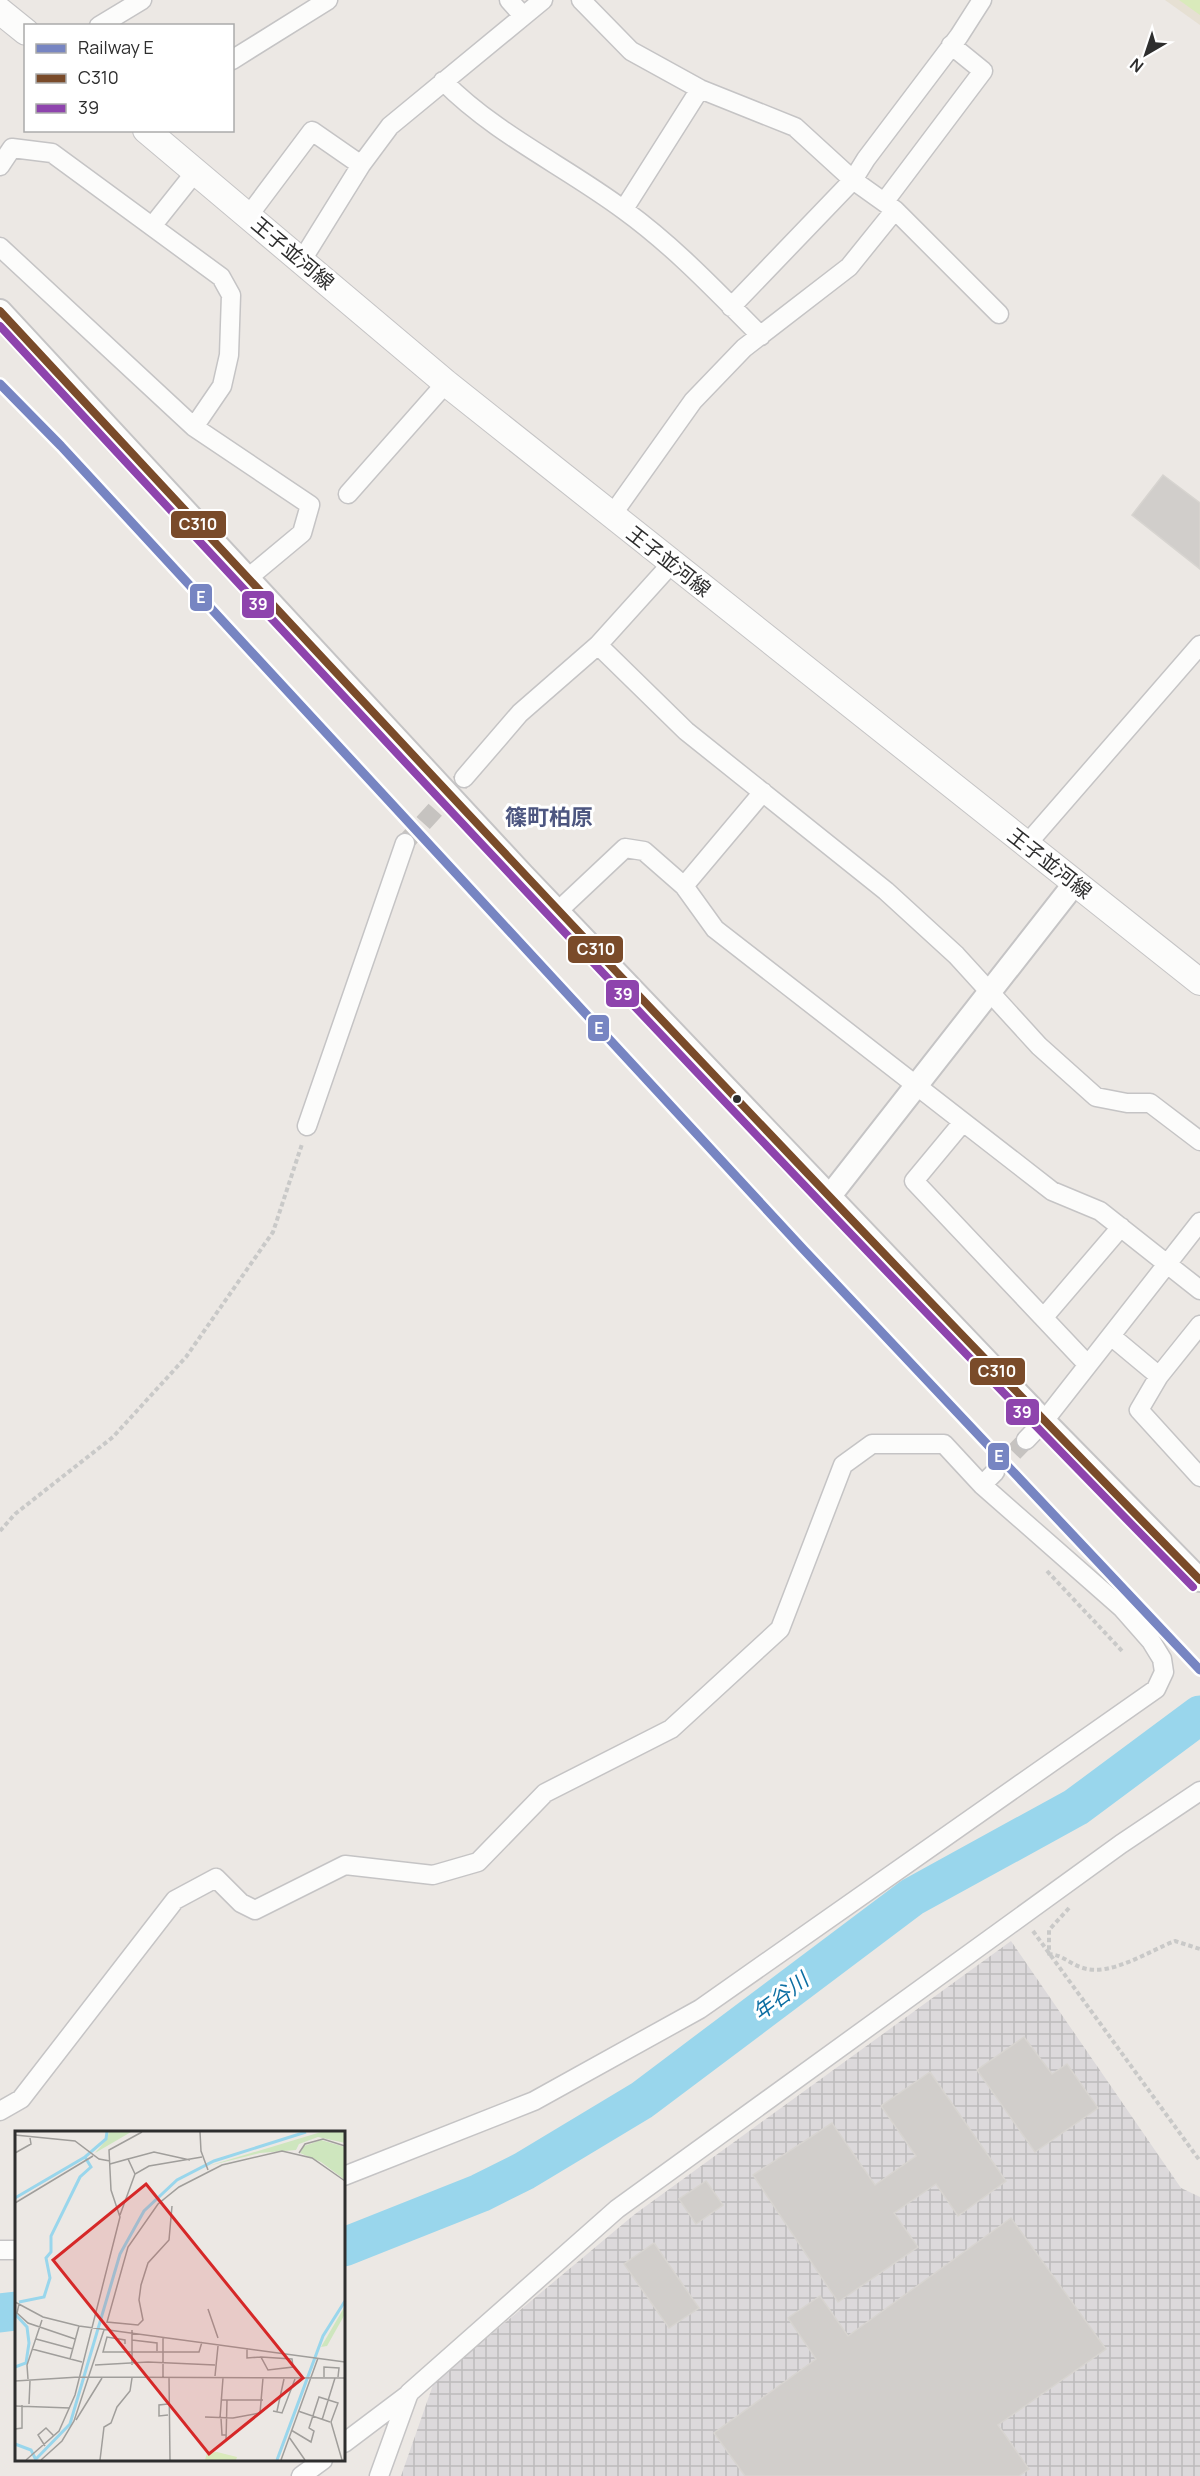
<svg xmlns="http://www.w3.org/2000/svg" width="1200" height="2476" viewBox="0 0 1200 2476" font-family="Manrope,'Noto Sans JP',sans-serif">
  <style>
    .industrial { fill: url(#industrial-grid) }
    .education { fill: #e6e0d3 }
    .pitch { fill: #d9eabb }
    .lines { fill: none; stroke-linecap: round; stroke-linejoin: round }
    .river { stroke: #99d6ec; stroke-width: 39 }
    .building { fill: #d1cecb; stroke: #d7d4d0; stroke-width: 1.5 }
    .minor-tunnel { stroke: #c6c3c0; stroke-width: 18; stroke-dasharray: 18 9; stroke-linecap: butt }
    .minor-casing { stroke: #c5c4c5; stroke-width: 21 }
    .tertiary-casing { stroke: #c5c4c5; stroke-width: 26 }
    .secondary-casing { stroke: #c5c4c5; stroke-width: 28 }
    .path { stroke: #c9c9c8; stroke-width: 4; stroke-dasharray: 4.5 3; stroke-linecap: butt }
    .minor { stroke: #fcfcfb; stroke-width: 18 }
    .tertiary { stroke: #fcfcfb; stroke-width: 22 }
    .secondary { stroke: #fcfcfb; stroke-width: 26 }
    .bus-1-casing { stroke: #fff; stroke-width: 12 }
    .bus-2-casing { stroke: #fff; stroke-width: 12 }
    .bus-1 { stroke: #7a4b2a; stroke-width: 8 }
    .bus-2 { stroke: #8e44ad; stroke-width: 8 }
    .rail-1-casing { stroke: #fff; stroke-width: 14 }
    .rail-1 { stroke: #7785c2; stroke-width: 9 }
    .bus-dot { fill: #2e2e2e; stroke: #fff; stroke-width: 2 }
    .labels { text-anchor: middle; dominant-baseline: central; stroke-width: 6; stroke-linejoin: round; paint-order: stroke }
    .street-label { font-size: 20px; fill: #2e2e2e; stroke: #fff }
    .water-label { font-size: 21px; font-style: italic; fill: #0d6fa3; stroke: #fff }
    .quarter-label { font-size: 22px; font-weight: bold; fill: #4d5680; stroke: #fff }
    .inset-river { fill: none; stroke: #99d6ec; stroke-width: 3 }
    .inset-road { fill: none; stroke: #a09e9b; stroke-width: 1.5 }
    .view { fill: #d62828; fill-opacity: 0.15; stroke: #d62828; stroke-width: 3 }
    .inset-edge { fill: none; stroke: #2e2e2e; stroke-width: 3 }
    .line-badge { stroke: #fff; stroke-width: 2 }
    .badge-label { font-size: 16px; text-anchor: middle; font-weight: bold; fill: #fff }
  </style>
  <defs>
    <pattern id="industrial-grid" width="8" height="8" patternUnits="userSpaceOnUse" patternTransform="scale(1.5)"><rect width="8" height="8" fill="#dcd9db"/><path d="M0 4h8M4 0v8" fill="none" stroke="#bdbbbc"/></pattern>
  </defs>
  <rect width="100%" height="100%" fill="#ece8e4"/>
  <path class="industrial" d="M1011,1941L1181,2188L1200,2197V2476H401L434,2382L635,2214Z"/>
  <path class="education" d="M1165,0H1200V25Z"/>
  <path class="pitch" d="M1179,0H1200V15Z"/>
  <g class="lines">
    <path class="river" d="M344,2247L480,2193L524,2171L642,2100L912,1897L1076,1807L1200,1715
      M0,2313L16,2311"/>
  </g>
  <path class="building" d="M1163,475L1200,503V569L1132,515Z
    M1024,2037L1052,2074L1067,2064L1098,2108L1035,2152L977,2070Z
    M930,2072L1006,2181L958,2216L936,2184L894,2213L918,2247L838,2302L753,2175L832,2123L875,2185L916,2156L881,2106Z
    M706,2181L723,2205L696,2224L679,2199Z
    M1011,2218L1106,2349L998,2425L1029,2469L1019,2476H745L714,2433L816,2359L788,2318L820,2296L848,2336Z
    M654,2243L699,2308L669,2328L624,2264Z"/>
  <g class="lines">
    <path class="minor-tunnel" d="M405,843L464,778
      M995,1472L1026,1440"/>
    <g class="minor-casing">
      <path id="minor" d="M509,0L523,16
        M581,0L631,51L700,89L795,127L853,180L895,210L999,314
        M99,26L142,0
        M232,60L328,0
        M443,81C495,134 565,166 624,210C675,247 717,292 761,336
        M0,166L12,148L52,153L221,277L231,295L229,355L222,386L194,427L0,247
        M885,201L983,71L951,45
        M624,209L700,89
        M249,215L312,131L361,165
        M153,225L196,171
        M302,260L361,165L390,126L543,0
        M731,307L853,180L866,159L959,36L982,0
        M194,427L310,505L302,533L248,578
        M348,494L446,383
        M612,515L693,401L744,348L849,267L895,210
        M598,645L686,731L886,891L956,955L1039,1046L1096,1097L1127,1103H1150L1200,1141
        M464,778L520,713L598,645L672,563
        M1027,844L1200,645
        M684,886L763,792
        M558,911L625,848L644,851L684,886L715,929L1052,1191L1100,1211L1200,1290
        M963,1122L914,1181L1088,1365
        M307,1126L405,843
        M1044,1317L1121,1227
        M1111,1336L1159,1376L1200,1325
        M1159,1376L1139,1410L1200,1477
        M1026,1440L1044,1421L1200,1222
        M982,1485L995,1472
        M0,2111L21,2099L175,1900L216,1878L241,1903L255,1910L345,1865L433,1875L478,1862L545,1793L671,1729L780,1629L843,1465L872,1444H944L982,1485L1122,1608L1151,1641L1162,1659L1164,1672L1156,1689L700,2009L534,2101L344,2176
        M0,2250H16
        M344,2443L409,2394
        M301,2476L323,2460
        M379,2476L409,2393L617,2209L1121,1844L1200,1791"/>
    </g>
    <g class="tertiary-casing">
      <path id="tertiary" d="M0,311L522,874L1044,1421L1200,1580
        M829,1197L1075,883"/>
    </g>
    <g class="secondary-casing">
      <path id="secondary" d="M0,11L26,32
        M146,130L446,383L1200,982"/>
    </g>
    <path class="path" d="M0,1531L15,1514L113,1437L186,1357L273,1232L302,1144
      M1047,1571L1124,1653
      M1069,1908L1049,1930V1954C1063,1955 1070,1964 1083,1968C1110,1977 1149,1951 1175,1941L1200,1949
      M1033,1931L1200,2161"/>
    <use href="#minor" class="minor"/>
    <use href="#tertiary" class="tertiary"/>
    <use href="#secondary" class="secondary"/>
    <g class="bus-1-casing">
      <path id="bus-1" d="M0,311C396,738 792,1164 1200,1580"/>
    </g>
    <g class="bus-2-casing">
      <path id="bus-2" d="M0,326C393,751 787,1174 1193,1587"/>
    </g>
    <use href="#bus-1" class="bus-1"/>
    <use href="#bus-2" class="bus-2"/>
    <g class="rail-1-casing">
      <path id="rail-1" d="M0,384L61,446L804,1250L1200,1670"/>
    </g>
    <use href="#rail-1" class="rail-1"/>
  </g>
  <circle class="bus-dot" cx="737" cy="1099" r="5"/>
  <g class="labels">
    <g class="street-label">
      <text transform="translate(293 253) rotate(40)">王子並河線</text>
      <text transform="translate(669 561) rotate(38)">王子並河線</text>
      <text transform="translate(1050 863) rotate(38)">王子並河線</text>
    </g>
    <g class="water-label">
      <text transform="translate(780 1996) rotate(-37)">年谷川</text>
    </g>
    <g class="quarter-label">
      <text x="549" y="817">篠町柏原</text>
    </g>
  </g>
  <g transform="translate(15 2131)">
    <rect width="330" height="330" fill="#ece8e4"/>
    <path d="M94,1H116L80,22L92,8ZM306,1H330V12L303,6L284,13L281,19L245,22L193,35ZM306,9L330,16V49L306,31L285,22L289,15ZM330,175V183L312,215L306,216Z" fill="#cee6be"/>
    <path d="M202,321L222,326L221,329H190L192,322Z" fill="#d9eabb"/>
    <path class="inset-river" d="M0,67L70,26L91,8L92,1M4,171L29,166L35,147L31,127L36,121V105L65,46L76,36L70,26M0,183L12,196L14,212L11,232L0,236M0,313L16,319L21,329M20,329L55,293L105,123L129,80L162,49L199,30L291,1M262,329L308,205L330,170"/>
    <path class="inset-road" d="M185,1L186,20L193,39M0,4L60,10L84,28L95,30M0,22L16,13L15,7M284,22L290,13L308,8L330,15M113,28L139,21L175,29M95,33L113,28L120,43M0,72L78,25M157,75L154,109L133,132L126,154L124,169L128,189L123,194L92,191L113,116L143,73L164,56L207,34L267,20L297,27L330,50M105,84L120,43L134,35L187,26M0,171L28,186L64,195L330,231M4,173L2,182L13,192L60,208M193,178L203,207M117,199V234M148,206V246M21,208L58,218M117,209L142,212V220M110,213V209L92,206L88,221H184L187,211M232,217V227L246,226M17,218L67,231M246,226L277,228L278,236L253,239ZM55,228L64,195M80,234L133,231L200,234M200,245L203,215M154,246L155,329M309,246V236L324,237L323,246M13,248L12,234L27,189M0,250L64,246L330,247M207,269H248M14,273L15,250M0,275L55,277M258,280L267,282L280,248M262,280L269,248M283,280L315,291M153,284L144,285V274L153,273M190,286L218,287L245,282L248,247M205,287L208,247M206,287L207,304H211M61,289L87,247M307,289L320,247M0,298L7,297V274M276,299L296,311L299,300L294,297L304,266L323,272L316,291L327,329M274,306L290,329M211,310L212,269M30,315L23,304L31,297L39,305M11,329L44,300L60,264L105,86L96,59L94,19L127,1M26,329L47,310L59,290L89,199M85,329L89,296L96,292L102,276L115,260L117,247M266,329L303,227"/>
    <path class="view" d="M131,53L288,247L194,323L38,129Z"/>
    <rect width="330" height="330" class="inset-edge"/>
  </g>
  <g class="line-badge">
    <rect x="170" y="510" width="57" height="29" rx="6" fill="#7a4b2a"/>
    <rect x="189" y="583" width="24" height="29" rx="6" fill="#7785c2"/>
    <rect x="241" y="590" width="34" height="29" rx="6" fill="#8e44ad"/>
    <rect x="567" y="935" width="57" height="29" rx="6" fill="#7a4b2a"/>
    <rect x="605" y="979" width="35" height="29" rx="6" fill="#8e44ad"/>
    <rect x="587" y="1014" width="23" height="28" rx="6" fill="#7785c2"/>
    <rect x="969" y="1357" width="57" height="29" rx="6" fill="#7a4b2a"/>
    <rect x="1005" y="1398" width="35" height="28" rx="6" fill="#8e44ad"/>
    <rect x="987" y="1442" width="23" height="29" rx="6" fill="#7785c2"/>
  </g>
  <g class="badge-label">
    <text x="198" y="530">C310</text>
    <text x="201" y="603">E</text>
    <text x="258" y="610">39</text>
    <text x="596" y="955">C310</text>
    <text x="623" y="1000">39</text>
    <text x="599" y="1034">E</text>
    <text x="997" y="1377">C310</text>
    <text x="1022" y="1418">39</text>
    <text x="999" y="1462">E</text>
  </g>
  <rect x="24" y="24" width="210" height="108" fill="#ffffff" stroke="#ababab" stroke-width="1.5"/>
  <rect x="36" y="44" width="30" height="9" fill="#7785c2" stroke="#ababab" stroke-width="1.5"/>
  <text x="78" y="54" font-size="18" fill="#2e2e2e">Railway E</text>
  <rect x="36" y="74" width="30" height="9" fill="#7a4b2a" stroke="#ababab" stroke-width="1.5"/>
  <text x="78" y="84" font-size="18" fill="#2e2e2e">C310</text>
  <rect x="36" y="104" width="30" height="9" fill="#8e44ad" stroke="#ababab" stroke-width="1.5"/>
  <text x="78" y="114" font-size="18" fill="#2e2e2e">39</text>
  <g transform="translate(1146 54) rotate(219)" stroke="#ffffff" stroke-width="4.5" paint-order="stroke">
  <path d="M0-4.5L10 22L0 15L-10 22Z" fill="#2e2e2e"/>
  <text y="-9" font-size="16" font-weight="bold" text-anchor="middle" fill="#2e2e2e">N</text>
  </g>
</svg>
